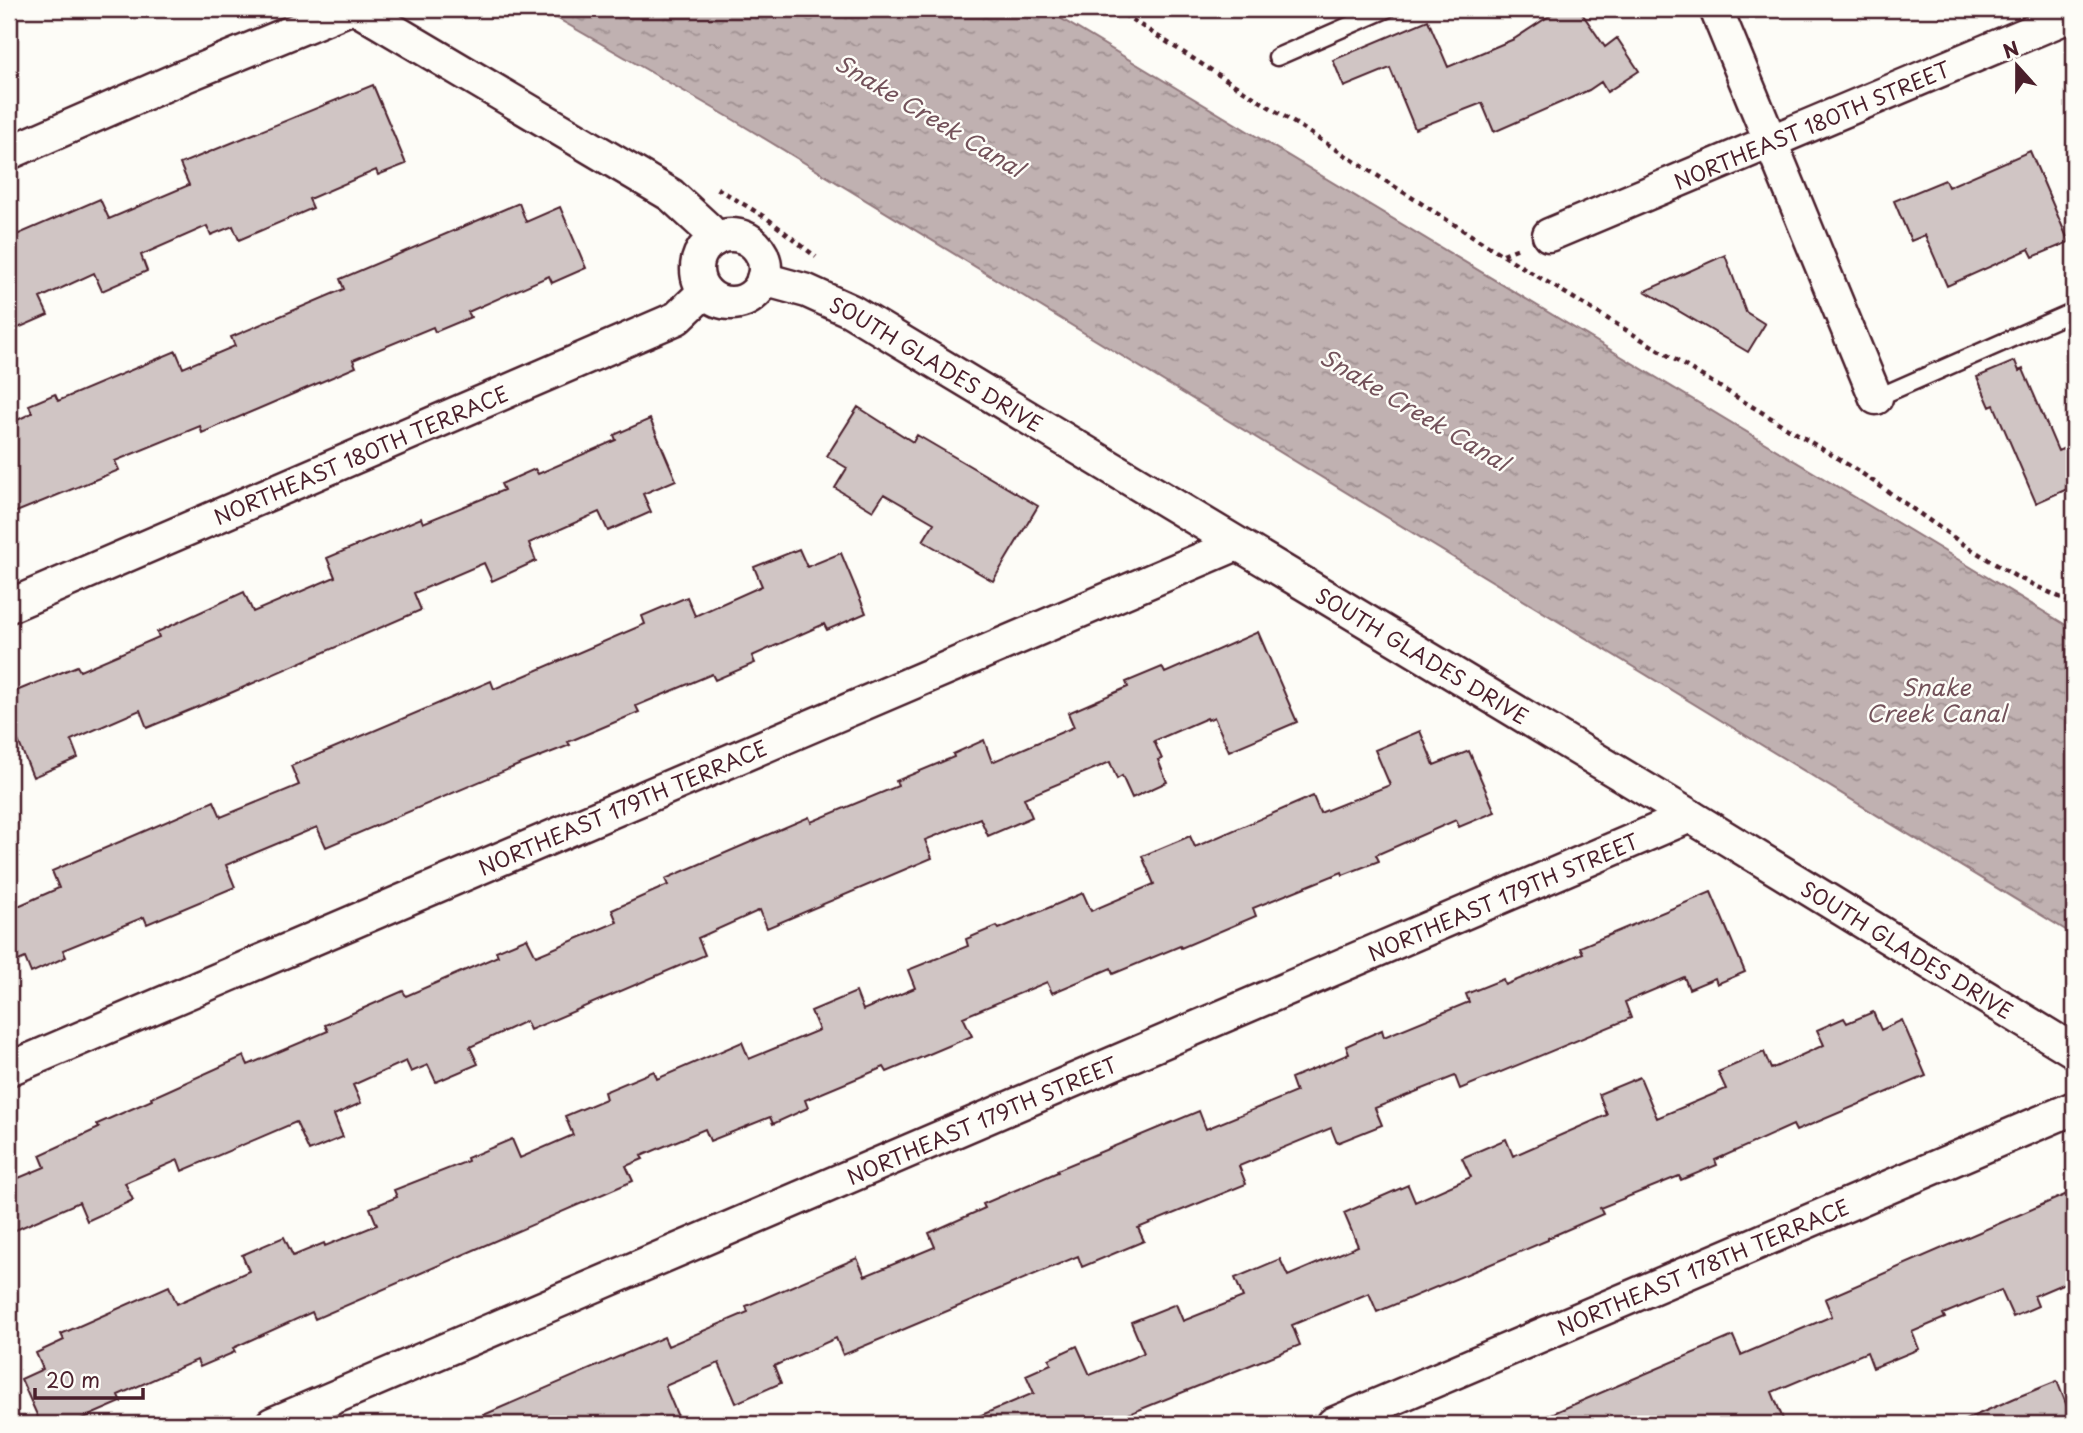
<svg xmlns="http://www.w3.org/2000/svg" width="2083" height="1433" viewBox="0 0 2083 1433" font-family="'Playpen Sans',sans-serif">
  <style>
    .water { fill: url(#water-ripples); stroke: #91777b; stroke-width: 2 }
    .building { fill: #d0c5c4; stroke: #4a1f2b; stroke-width: 2 }
    .lines { fill: none; stroke-linecap: round; stroke-linejoin: round }
    .lane-casing { stroke: #4a1f2b; stroke-width: 21 }
    .street-casing { stroke: #4a1f2b; stroke-width: 37 }
    .path { stroke: #4a1f2b; stroke-width: 4.5; stroke-dasharray: 5 5; stroke-linecap: butt }
    .lane { stroke: #fdfcf7; stroke-width: 16 }
    .street { stroke: #fdfcf7; stroke-width: 32 }
    .labels { text-anchor: middle; dominant-baseline: central; stroke-width: 5; stroke-linejoin: round; paint-order: stroke }
    .street-label { font-size: 21px; fill: #4a1f2b; stroke: #fdfcf7 }
    .water-label { font-size: 23px; font-style: italic; fill: #73525a; stroke: #fdfcf7 }
  </style>
  <defs>
    <pattern id="water-ripples" width="26" height="14" patternUnits="userSpaceOnUse" patternTransform="scale(1.75)"><rect width="26" height="14" fill="#c0b1b1"/><path d="M2 4q2-2 4 0t4 0M15 11q2-2 4 0t4 0" fill="none" stroke="#9e8f90"/></pattern>
  </defs>
  <rect width="100%" height="100%" fill="#fdfcf7"/>
  <filter id="ink" filterUnits="userSpaceOnUse"><feTurbulence type="fractalNoise" baseFrequency=".0143" numOctaves="2"/><feDisplacementMap in="SourceGraphic" scale="14" xChannelSelector="R" yChannelSelector="G"/><feConvolveMatrix kernelMatrix="1 2 1 2 8 2 1 2 1" color-interpolation-filters="sRGB"/></filter>
  <g filter="url(#ink)">
    <path class="water" d="M541,9H1045L1959,560L2074,630V935L734,120Z"/>
    <path class="building" d="M1560,9H1579L1605,47L1617,38L1639,71L1607,92L1601,82L1589,90L1494,132L1482,103L1415,129L1390,68L1344,87L1333,60L1428,20L1448,67L1514,39Z
      M373,85L406,164L378,175L376,170L309,199L313,208L239,240L233,226L211,235L207,226L141,255L147,271L102,291L94,273L40,298L48,315L9,332V229L12,237L100,199L109,219L189,185L180,164Z
      M2030,151L2069,242L2033,257L2029,249L1947,286L1925,235L1911,241L1894,201L1945,180L1948,187Z
      M519,203L526,222L560,207L586,268L552,283L549,276L468,312L471,317L435,332L433,327L353,360L356,367L202,433L200,426L115,461L119,470L9,515V424L32,413L29,405L55,394L58,401L176,351L183,368L235,346L231,337L344,289L340,279Z
      M1725,255L1746,312L1765,324L1748,352L1645,291Z
      M2015,361L2019,371L2023,369L2058,451L2074,444V486L2036,503L1994,405L1990,407L1977,377Z
      M858,407L913,442L917,435L1038,506L993,581L923,541L934,523L884,494L873,511L835,488L847,468L827,456Z
      M650,419L676,480L643,494L651,512L608,531L599,512L529,543L536,561L492,581L484,563L414,593L421,610L226,695L147,728L140,710L71,740L78,758L33,777L17,738L9,741V694L77,666L80,671L159,637L157,632L244,592L253,612L335,577L327,558L421,518L423,523L504,490L501,484L535,469L538,474L616,440L614,435Z
      M799,549L807,567L841,553L866,613L827,630L824,624L752,656L755,663L715,680L712,674L636,706L639,712L568,742L570,745L521,764L326,847L317,827L226,865L235,887L147,924L144,917L63,950L66,957L31,973L25,958L9,965V910L59,888L52,871L214,801L221,817L299,785L291,766L491,681L494,689L645,624L642,616L687,597L695,616L762,586L754,567Z
      M1258,632L1297,722L1229,751L1214,717L1208,720L1207,718L1154,741L1162,759L1158,760L1167,782L1132,798L1122,776L1117,779L1110,762L1024,798L1032,817L988,836L980,818L925,840L932,858L767,928L760,910L698,938L705,955L530,1030L526,1021L470,1047L478,1064L436,1082L428,1065L411,1072L406,1061L353,1085L361,1103L334,1115L343,1137L309,1151L296,1122L182,1171L178,1160L125,1183L133,1200L87,1221L79,1202L9,1233V1182L45,1167L40,1155L99,1128L97,1124L152,1100L151,1098L244,1056L248,1065L328,1031L325,1025L403,991L406,996L498,956L496,951L527,938L536,956L617,922L612,910L668,885L665,879L809,817L811,822L898,786L896,781L954,757L953,754L984,740L992,762L1074,727L1068,713L1128,687L1126,682L1162,667L1165,673Z
      M1420,731L1434,765L1469,751L1495,812L1459,827L1456,820L1376,855L1379,861L1343,875L1342,872L1253,908L1256,916L1181,948L1180,946L1113,974L1111,968L1052,993L1047,982L963,1017L972,1036L887,1072L884,1067L805,1100L808,1108L773,1124L770,1117L710,1141L705,1129L641,1156L643,1159L626,1166L633,1181L315,1319L312,1312L233,1348L235,1352L200,1367L197,1360L118,1395L121,1402L70,1424H41L21,1379L43,1369L36,1353L64,1340L61,1334L169,1286L177,1304L249,1271L242,1255L284,1237L293,1256L324,1243L325,1246L377,1225L370,1208L397,1197L394,1190L468,1161L467,1158L512,1139L520,1158L573,1135L565,1116L606,1099L604,1092L654,1071L657,1079L742,1042L749,1059L819,1030L811,1011L856,992L863,1010L915,988L908,970L968,946L966,939L997,926L999,929L1083,893L1091,911L1154,884L1142,856L1190,836L1195,847L1313,796L1320,813L1390,785L1375,750Z
      M1711,892L1745,972L1717,984L1715,978L1689,989L1684,977L1625,1002L1631,1018L1460,1089L1455,1076L1375,1108L1382,1125L1337,1143L1331,1128L1239,1166L1246,1184L1138,1228L1144,1241L1082,1267L1078,1256L843,1355L836,1338L774,1366L781,1383L736,1403L719,1363L665,1386L681,1424H463L664,1337L668,1346L748,1312L746,1306L857,1258L865,1276L935,1247L929,1233L985,1208L983,1204L1058,1172L1057,1170L1199,1111L1206,1129L1296,1092L1291,1078L1349,1054L1346,1046L1382,1030L1384,1037L1469,1002L1466,994L1503,979L1505,985L1583,953L1580,947Z
      M1873,1012L1881,1030L1902,1020L1926,1076L1796,1131L1793,1125L1715,1160L1717,1165L1681,1180L1679,1176L1600,1208L1603,1214L1548,1238V1240L1377,1312L1369,1293L1292,1325L1300,1345L1104,1424H960L1034,1393L1026,1375L1051,1364L1049,1359L1077,1346L1090,1375L1144,1353L1131,1322L1176,1304L1183,1321L1243,1297L1235,1278L1280,1259L1288,1276L1358,1246L1344,1213L1408,1185L1415,1202L1471,1177L1462,1158L1506,1139L1513,1156L1607,1115L1599,1094L1640,1077L1657,1118L1726,1089L1718,1072L1764,1052L1771,1069L1824,1045L1817,1030L1844,1018L1847,1023Z
      M2074,1191V1279L2034,1296L2038,1306L2013,1317L2001,1290L1943,1314L1945,1318L1912,1332L1919,1349L1873,1368L1867,1352L1772,1392L1785,1424H1528L1733,1336L1741,1355L1832,1316L1825,1299Z
      M2057,1381L2074,1424H1956L2015,1398Z"/>
    <g class="lines">
      <g class="lane-casing">
        <path id="lane" d="M1277,57L1387,9
          M1876,398L2074,311"/>
      </g>
      <g class="street-casing">
        <g id="street">
          <path d="M357,9L671,195L708,229L714,240"/>
          <path d="M1716,9L1876,398"/>
          <path d="M9,153L185,76L348,9"/>
          <path id="s1" d="M1549,235L2074,14"/>
          <circle cx="731" cy="269" r="34"/>
          <path id="s2" d="M763,279L807,291L851,311L1690,816L2074,1051"/>
          <path id="s3" d="M9,606L677,318L705,291"/>
          <path id="s4" d="M9,1069L1237,544"/>
          <path id="s5" d="M272,1424L1690,816"/>
          <path id="s6" d="M1333,1424L2074,1108"/>
        </g>
      </g>
      <path class="path" d="M1115,9L1496,251L1860,472L1963,544L2015,576L2074,604
        M717,188L768,219L816,257
        M1503,254L1519,248"/>
      <use href="#lane" class="lane"/>
      <use href="#street" class="street"/>
    </g>
  </g>
  <g class="labels">
    <g class="street-label">
      <text stroke="none"><textPath href="#s1" startOffset="285">NORTHEAST 180TH STREET</textPath></text>
      <text stroke="none"><textPath href="#s2" startOffset="194">SOUTH GLADES DRIVE</textPath></text>
      <text stroke="none"><textPath href="#s3" startOffset="383">NORTHEAST 180TH TERRACE</textPath></text>
      <text stroke="none"><textPath href="#s2" startOffset="761">SOUTH GLADES DRIVE</textPath></text>
      <text stroke="none"><textPath href="#s4" startOffset="667">NORTHEAST 179TH TERRACE</textPath></text>
      <text stroke="none"><textPath href="#s5" startOffset="1339">NORTHEAST 179TH STREET</textPath></text>
      <text stroke="none"><textPath href="#s2" startOffset="1328">SOUTH GLADES DRIVE</textPath></text>
      <text stroke="none"><textPath href="#s5" startOffset="772">NORTHEAST 179TH STREET</textPath></text>
      <text stroke="none"><textPath href="#s6" startOffset="402">NORTHEAST 178TH TERRACE</textPath></text>
    </g>
    <g class="water-label">
      <text transform="translate(930 115) rotate(31)">Snake Creek Canal</text>
      <text transform="translate(1415 409) rotate(31)">Snake Creek Canal</text>
      <text x="1936" y="686">Snake<tspan x="1936" dy="26">Creek Canal</tspan></text>
    </g>
  </g>
  <rect width="2083" height="1433" fill="none" stroke="#fdfcf7" stroke-width="35"/>
  <rect x="18" y="18" width="2048" height="1398" fill="none" stroke="#4a1f2b" stroke-width="2.5" filter="url(#ink)"/>
  <g transform="translate(2017 66) rotate(339)" stroke="#fdfcf7" stroke-width="5" paint-order="stroke">
  <path d="M0-5L12 26L0 18L-12 26Z" fill="#4a1f2b"/>
  <text y="-10" font-size="19" font-weight="bold" text-anchor="middle" fill="#4a1f2b">N</text>
  </g>
  <path d="M35 1388v10h108v-10" fill="none" stroke="#4a1f2b" stroke-width="3.5"/>
  <text x="46" y="1388" font-size="21" fill="#4a1f2b" stroke="#fdfcf7" stroke-width="5" paint-order="stroke">20 m</text>
</svg>
